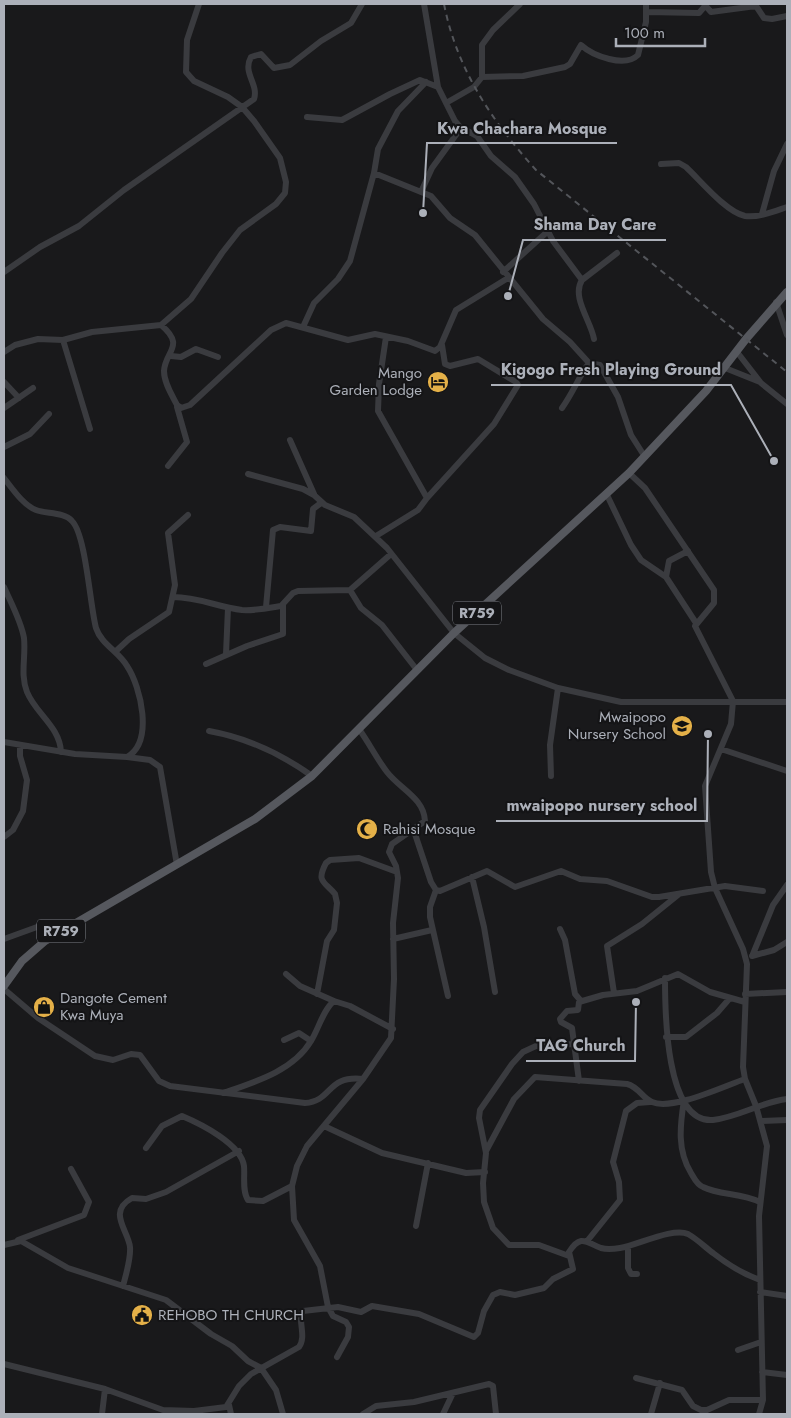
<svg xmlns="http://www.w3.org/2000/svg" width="791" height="1418" viewBox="0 0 791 1418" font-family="Jost,sans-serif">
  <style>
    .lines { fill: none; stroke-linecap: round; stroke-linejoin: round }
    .minor { stroke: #3a3b3f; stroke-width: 6 }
    .major { stroke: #56585e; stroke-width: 8 }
    .rail { stroke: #53555a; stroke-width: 2; stroke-dasharray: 6 5; stroke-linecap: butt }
    .labels { text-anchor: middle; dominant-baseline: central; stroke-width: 4; stroke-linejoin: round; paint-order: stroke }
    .shield { fill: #141416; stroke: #7e8188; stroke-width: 1 }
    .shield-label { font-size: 14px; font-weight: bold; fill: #acb0b9 }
    .poi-label { font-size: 15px; fill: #acb0b9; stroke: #141416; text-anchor: start }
    .leader { fill: none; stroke: #acb0b9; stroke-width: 2 }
    .callout-dot { fill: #acb0b9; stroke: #141416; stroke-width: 2 }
    .callout-label { font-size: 16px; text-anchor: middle; font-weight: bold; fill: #acb0b9; stroke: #141416; stroke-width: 4; stroke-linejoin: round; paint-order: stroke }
  </style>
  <rect width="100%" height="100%" fill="#19191b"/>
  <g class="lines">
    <path class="minor" d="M424,4L438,87L455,121L460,127L477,136L491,156L515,177L534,204L553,241L582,280
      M704,4L711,12L756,6L764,18L772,19L787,16
      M647,12L699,13L705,6
      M482,77L523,76L565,67L570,64L581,45C593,56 625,68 638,55L646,22V4
      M446,103L474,87L482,77V45L493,30L520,4
      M307,117L342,120L390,94L420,80L438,87
      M661,164L679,163L686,167C700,180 726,212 745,216C758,218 775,211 787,207
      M374,173L431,196L450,218L475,235L543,319L570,342L589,363L600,365L618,397L631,435L645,457
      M421,192L432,168L461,128
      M762,214L774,171L787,144
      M4,272L40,247L79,226L124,190L254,99C259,84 242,73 251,57L261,54L274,68L290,65L321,41L351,23L362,4
      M503,272L547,232
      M776,302L787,335
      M161,325C186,346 165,351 164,371C164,383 172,395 177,405L181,408L190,405L271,330L286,323L348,340L375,334L408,341L435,351L440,347L456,310L508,278
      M303,327L314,303L338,279L350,261L374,173L378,149L398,111L426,82
      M594,339C591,321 571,297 582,280L617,253
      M63,340L90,429
      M4,352L15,345L38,339L63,340L92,332L161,325L191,299L222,253L240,230L276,204L285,193L286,182L280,158L254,121L242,107L228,97L194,81L186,72L187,40L199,4
      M737,352L761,383L787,404
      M171,356L181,357L196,349L218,357
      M725,368L760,382
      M4,382L19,398
      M4,408L33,388
      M562,408C574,391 578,378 589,363
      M290,440L314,494
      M4,447L30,434L49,414
      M168,466L187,442L177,407
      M629,473L645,488L714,590V603L695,626L733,701L731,724L705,786L711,872L715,888L743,949L747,964L743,1067L745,1079L756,1106L767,1146L759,1216L763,1400L759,1414
      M248,474L303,489L314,495L325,505L354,517L387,548L454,633L485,658L509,670L558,688L621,702H787
      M4,478C12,488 23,505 36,510C46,514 64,512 72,521C86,535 90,606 96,628C101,644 119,652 127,666C141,687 154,742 127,757L75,754L4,742
      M607,495L631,545L641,560L666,577
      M427,498L494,424L518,385L516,382L478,359L450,366L445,364L442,345
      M376,536L418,510L427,498L378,411L379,384L386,337
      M688,551L669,561L666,577L696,623
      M4,587C11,603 21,621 24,638C26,657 20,674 27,692C36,714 60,727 61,752
      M350,590L391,554
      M173,597C199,597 217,607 242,610C254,611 269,608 281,606L293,593L298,591L350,590L361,608L382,625L417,670
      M266,607L273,530L280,527L311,531L313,509L321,503
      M115,652L129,639L169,612L175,585L168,533L188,515
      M226,654L228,608
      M206,664L247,646L283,634V605
      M209,731C248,738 280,753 312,776
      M721,749L787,771
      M127,757L150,760L160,767L177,865
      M551,776L550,745L558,688
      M414,831L431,882L436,890L440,891L487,871L515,887L561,871L580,879L607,881L652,897H659L725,886L763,891
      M4,837L13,830L23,811L27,780L20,756V745
      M472,877L484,927L495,992
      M436,890L430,907V917L448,996
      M560,929L565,940L575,994L581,1001
      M4,939L37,927L57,933
      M393,939L432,930
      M753,954L773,905L787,885
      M752,956L774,950L787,942
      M286,974L300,986L334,1001
      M665,978C665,1009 665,1124 713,1120C739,1117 761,1102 787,1099
      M4,989L38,1018L95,1056L113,1060L131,1054L140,1055L159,1081L170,1086L305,1103C333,1101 326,1075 363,1079
      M614,993L607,946L642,924L678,895
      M317,994L327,941L334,930L337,903L335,894C324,881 316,882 326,863L330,860L359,858L397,872
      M745,994L787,992
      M666,1037H686L717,1013L730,998
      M284,1040L299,1033L311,1041
      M579,1081L572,1028L561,1022L560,1019L567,1011L578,1010L579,1002L603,995L637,991L678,974L710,992L745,1002
      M223,1093C255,1082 293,1071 311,1041C319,1028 323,1010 334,1001L350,1006L393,1029
      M684,1100C680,1126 677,1150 691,1173C694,1178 697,1185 703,1187C719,1195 741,1193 760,1202
      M761,1121L787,1120
      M324,1126L382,1153L466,1173L485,1172
      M146,1148L162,1126L182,1116C201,1124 241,1144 244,1166C245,1176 242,1191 248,1200L263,1201L292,1186
      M486,1151L514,1099L535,1077L627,1084C639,1087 642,1098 652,1102C672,1111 724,1086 745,1079
      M416,1226L428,1163
      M18,1240L84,1215L89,1202L71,1169
      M588,1240L620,1200L619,1182L613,1162L626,1111L637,1103L650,1102
      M4,1245L21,1241L68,1268L166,1300L211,1334L232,1346L248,1361L261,1368L276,1390L283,1414
      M628,1247V1268L631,1274H637
      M569,1256L539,1245H509L493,1228L484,1202L483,1183L486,1153L479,1118L480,1110L512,1064L523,1052L536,1046L573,1044
      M123,1286C126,1274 131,1259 130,1247C128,1230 107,1212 132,1198L146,1199L166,1192L239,1151
      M760,1292L787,1296
      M738,1350L761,1342
      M337,1357L348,1337L349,1327L346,1322L333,1316L328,1307L320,1266L294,1220L292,1186L297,1166L307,1146L363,1079L391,1038L394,979L393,923L398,878L396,866L389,852L392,844L425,821C424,798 400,789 387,772C377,759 369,743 359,729
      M4,1364L105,1389L163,1410L194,1411L226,1407L239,1386L251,1374L299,1347C307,1336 297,1320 303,1311L338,1307L361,1312L372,1306L419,1314L474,1337L478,1333L484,1311L493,1295L500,1292L515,1295L544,1288L553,1279L573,1269L569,1252C581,1233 587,1243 601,1248C608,1250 614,1249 620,1248C638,1245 673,1227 688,1234C697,1239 705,1247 713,1253C727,1264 743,1274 760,1280
      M762,1372L787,1375
      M636,1378L682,1390L693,1406L701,1410H707L729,1400H763
      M229,1405L231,1414
      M102,1414L105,1389
      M363,1414L376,1406L414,1402L489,1384L493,1386L496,1414
      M443,1414L453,1393
      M651,1414L660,1383"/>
    <path class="major" d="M4,986L22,961L45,941L255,819L312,776L454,633L629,473L706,391L746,339L787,292"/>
    <path class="rail" d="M444,4C457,70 492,121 536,170L787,372"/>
  </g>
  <defs>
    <g id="hotel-disc" transform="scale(1.125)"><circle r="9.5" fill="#e4b048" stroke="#141416"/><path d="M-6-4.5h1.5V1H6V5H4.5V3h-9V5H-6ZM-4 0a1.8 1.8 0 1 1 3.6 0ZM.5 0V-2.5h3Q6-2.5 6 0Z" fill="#111"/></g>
    <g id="school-disc" transform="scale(1.125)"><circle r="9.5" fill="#e4b048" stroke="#141416"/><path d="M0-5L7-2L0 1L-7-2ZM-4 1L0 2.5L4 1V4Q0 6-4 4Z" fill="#111"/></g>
    <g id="mosque-disc" transform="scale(1.125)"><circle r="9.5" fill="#e4b048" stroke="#141416"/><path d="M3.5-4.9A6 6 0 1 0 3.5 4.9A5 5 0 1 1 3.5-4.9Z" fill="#111"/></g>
    <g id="shop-disc" transform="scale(1.125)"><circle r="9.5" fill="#e4b048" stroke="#141416"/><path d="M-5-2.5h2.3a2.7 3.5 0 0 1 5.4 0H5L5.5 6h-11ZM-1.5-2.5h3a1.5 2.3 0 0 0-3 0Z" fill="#111"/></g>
    <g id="civic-disc" transform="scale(1.125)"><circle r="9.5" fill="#e4b048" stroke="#141416"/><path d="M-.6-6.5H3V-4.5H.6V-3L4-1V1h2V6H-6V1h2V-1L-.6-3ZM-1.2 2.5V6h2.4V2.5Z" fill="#111"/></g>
  </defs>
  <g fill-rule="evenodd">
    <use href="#hotel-disc" x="438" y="382"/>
    <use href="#school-disc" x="682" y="726"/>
    <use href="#mosque-disc" x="367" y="829"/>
    <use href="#shop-disc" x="44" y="1007"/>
    <use href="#civic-disc" x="142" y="1315"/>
  </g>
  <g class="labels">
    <g class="shield">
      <rect x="453" y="601.5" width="48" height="23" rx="4"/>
      <rect x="37" y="919.5" width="48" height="23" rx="4"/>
    </g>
    <g class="shield-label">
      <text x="477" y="613">R759</text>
      <text x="61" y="931">R759</text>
    </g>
    <g class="poi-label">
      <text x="422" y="373" text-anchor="end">Mango<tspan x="422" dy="17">Garden Lodge</tspan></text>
      <text x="666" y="717" text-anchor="end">Mwaipopo<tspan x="666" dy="17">Nursery School</tspan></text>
      <text x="383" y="829">Rahisi Mosque</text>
      <text x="60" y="998">Dangote Cement<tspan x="60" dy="17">Kwa Muya</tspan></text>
      <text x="158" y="1315">REHOBO TH CHURCH</text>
    </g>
  </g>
  <path class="leader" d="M423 213L427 143H617M508 296L523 240H666M774 461L731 385H491M708 734L707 821H496M636 1002L635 1061H526"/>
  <g class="callout-dot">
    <circle cx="423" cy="213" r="5"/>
    <circle cx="508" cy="296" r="5"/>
    <circle cx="774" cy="461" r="5"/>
    <circle cx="708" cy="734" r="5"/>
    <circle cx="636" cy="1002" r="5"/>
  </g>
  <g class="callout-label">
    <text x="522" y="134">Kwa Chachara Mosque</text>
    <text x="595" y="230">Shama Day Care</text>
    <text x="611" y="375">Kigogo Fresh Playing Ground</text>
    <text x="602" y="811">mwaipopo nursery school</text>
    <text x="581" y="1051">TAG Church</text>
  </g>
  <rect width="791" height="1418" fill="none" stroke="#acb0b9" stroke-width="10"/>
  <path d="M616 38v8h89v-8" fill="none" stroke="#acb0b9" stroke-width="2.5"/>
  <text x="624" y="38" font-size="15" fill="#acb0b9" stroke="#141416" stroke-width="4" paint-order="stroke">100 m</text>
</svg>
